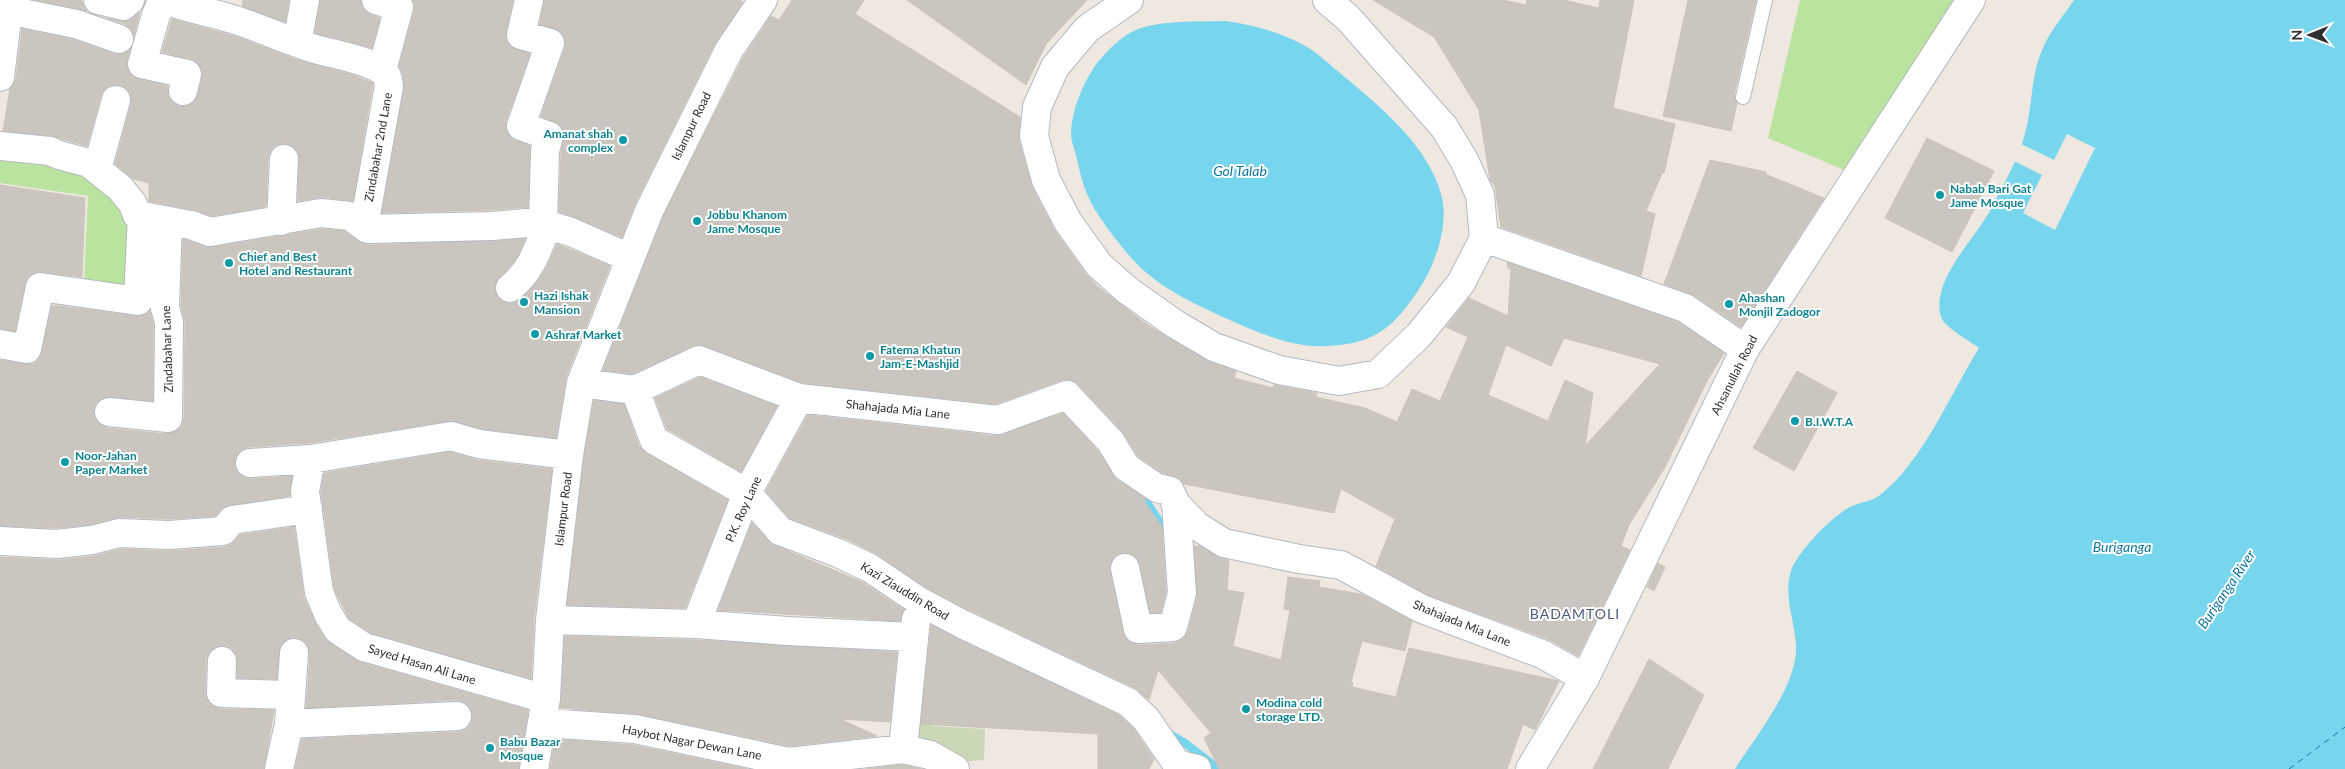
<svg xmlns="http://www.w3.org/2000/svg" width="2345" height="769" viewBox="0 0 2345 769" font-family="Lato,sans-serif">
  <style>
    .green { fill: #bae39f }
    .cemetery { fill: #cad8b8 }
    .water { fill: #77d5ed }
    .pier { fill: #eee8e1 }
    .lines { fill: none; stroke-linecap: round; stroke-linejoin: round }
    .stream { stroke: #77d5ed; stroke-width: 8 }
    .ferry { stroke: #10769f; stroke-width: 1; stroke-dasharray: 6 5; stroke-linecap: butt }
    .building { fill: #cac6bf; stroke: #cac4ba; fill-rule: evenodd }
    .lane-casing { stroke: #b4b8c0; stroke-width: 16 }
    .street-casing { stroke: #b4b8c0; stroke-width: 30 }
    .secondary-casing { stroke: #b4b8c0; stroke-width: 30 }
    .lane { stroke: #fff; stroke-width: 14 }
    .street { stroke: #fff; stroke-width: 28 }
    .secondary { stroke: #fff; stroke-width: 28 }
    .culture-dot { fill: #0f9aa8; stroke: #fff; stroke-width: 2 }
    .labels { text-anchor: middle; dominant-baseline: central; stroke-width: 4; stroke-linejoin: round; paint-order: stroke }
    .street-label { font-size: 12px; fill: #2e2e2e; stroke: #fff }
    .culture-label { font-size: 12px; font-weight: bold; fill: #0d838f; stroke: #fff; text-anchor: start }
    .water-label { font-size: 14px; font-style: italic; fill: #10769f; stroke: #fff }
    .neighbourhood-label { font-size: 14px; letter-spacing: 1px; fill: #4e5a7e; stroke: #fff }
  </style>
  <rect width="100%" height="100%" fill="#eee8e1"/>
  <path class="green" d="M1800,0H1960L1854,174L1768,138Z
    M0,152L80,165L135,223L132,291L84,283L88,196L0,183Z"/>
  <path class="cemetery" d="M914,668L943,673L933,697V726L985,729L984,760L960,762L907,744Z"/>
  <path class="water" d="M2074,0H2345V769H1735C1756,736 1798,685 1796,646C1795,621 1783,595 1791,571C1797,552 1834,514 1852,506C1861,502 1873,501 1880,495C1922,463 1951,393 1979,348C1970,341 1944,327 1941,317C1930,281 1975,239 1991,209C2002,187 2017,162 2024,137C2033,108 2030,76 2043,48C2050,31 2064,15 2074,0Z
    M1225,21C1254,25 1281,32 1307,47C1319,54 1330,65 1341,74C1379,105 1431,148 1442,198C1449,228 1433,271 1415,295C1390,331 1371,344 1326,346C1294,348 1261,334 1232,321C1201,307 1169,293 1143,270C1127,255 1096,216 1088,196C1082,183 1079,168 1076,155C1074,148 1071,140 1071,134C1072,109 1083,83 1097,63C1109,49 1121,36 1138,29C1165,20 1197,22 1225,21Z"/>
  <path class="pier" d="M2067,134L2095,148L2055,230L2023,213L2042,175L2012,160L2019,143L2054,160Z"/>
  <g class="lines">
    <path class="stream" d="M1136,485L1161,524L1171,535
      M1168,733L1185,743L1219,769"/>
    <path class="ferry" d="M2289,769L2345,727"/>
  </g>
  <path class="building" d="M36,0H81L87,11L79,9Z
    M243,0H289L285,22L242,6Z
    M320,0H361L365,11L380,18L372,48L315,33Z
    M412,0H513L506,32V40L510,46L530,54L506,121V128L509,136L530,146L528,207L491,210L382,213L404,89L403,76L399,66L414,11Z
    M544,0H739L743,2L715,43L635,204L622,237L559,212L561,153L564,133L560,125L541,116L565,48V40L561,32L540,24Z
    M792,0H864L855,14L1020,117L1019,140L1032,187L1055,231L1086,274L1097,286L1149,326L1206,360L1236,371L1234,378L1273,388L1274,385L1317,393L1316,397L1365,408L1397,422L1412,389L1440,401L1468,337L1446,327L1469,298L1508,316L1511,269L1508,268L1507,262L1678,322L1724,353L1707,381L1664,469L1629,525L1621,546L1630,550L1578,656L1548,639L1428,595L1376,566L1395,519L1341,489L1334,513L1184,484L1180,479L1163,473L1138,456L1122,431L1078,384L1071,380H1062L996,404L803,383L699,344L632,374L603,370L663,217L743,58L771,16L779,20ZM1564,338L1660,364L1585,446L1593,393L1565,380L1548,421L1488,395L1506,345L1551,366Z
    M907,0H1087L1046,44L1026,85Z
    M1373,0H1503L1526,5L1527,0H1563L1599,8L1600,0H1634L1613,108L1675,124L1664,173H1662L1646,211L1655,214L1641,276L1501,227L1495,186L1490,180L1479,110L1434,37Z
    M1688,0H1756L1734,95L1737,103L1731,131L1663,116Z
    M140,12L134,35L131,29L125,24L107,18L126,21Z
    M172,19L237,37L297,60L353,75L373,83L353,201L322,197L298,201V152L292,146L284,143L276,145L271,151L268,158L266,207L211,216L194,210L149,201V183L133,179L115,164L131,104V97L127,89L120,85H113L105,89L101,95L87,146L52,136L3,131L10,88L16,79L22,29L72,39L114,54H122L130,50L127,68L132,76L168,86V96L173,103L179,106H187L194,102L198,95L202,77V70L198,63L190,59L162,52Z
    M1927,138L1994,171L1952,252L1885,218Z
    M1710,160L1766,172L1765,174L1824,198L1741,327L1694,295L1664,284Z
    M0,185L85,198L82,277L42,272H35L28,277L25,284L15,331L0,329Z
    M322,229L344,231L358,241L367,245L525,239L516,259L495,284V291L498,298L506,303H513L520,300L535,284L547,267L557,244L610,266L566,377L556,438L482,429L449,421L309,443L249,447L241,450L236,457L234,464L237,472L244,477L251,479L292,476L290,496L230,505L220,510L215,516L169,519L119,517L89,525L57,528L0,526V360L25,364H33L38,360L42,352L52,305L136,316L144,315L150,311L153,324V401L103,398L96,403L94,410L95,418L100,424L107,428L166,434L174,432L181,427L184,418L185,322L181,306L183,239L213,247Z
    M1797,371L1837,393L1794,471L1753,448Z
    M700,377L777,406L741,472L667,429L655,398Z
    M594,400L624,404L639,446L646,453L728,500L685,608L567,605L584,457Z
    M1063,413L1098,451L1117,480L1146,499L1144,501L1162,527L1166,591L1161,612L1150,613L1140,565L1136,557L1129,553H1121L1114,557L1110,564V571L1123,632L1126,639L1139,645L1174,643L1183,639L1188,631L1197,597L1194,546H1200L1216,556L1229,560L1227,590L1244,593L1233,646L1281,660L1290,610L1284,609L1288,577L1320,581L1319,587L1361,594L1412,621L1405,651L1362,641L1351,682L1353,683L1352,687L1396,697L1409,648L1559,681L1535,730L1523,724L1507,769H1219L1204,738L1211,733L1158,670L1149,700L1135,688L969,610L927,588L877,554L844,538L789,518L766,491L808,415L997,436Z
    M450,452L477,460L552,469L534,618L531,679L371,633L349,619L334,588L321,491L324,473Z
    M752,523L774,545L862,582L904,610L900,621L718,610Z
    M294,527L304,598L314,620L325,639L360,662L528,710L519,769H295L302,739L458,732L466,729L471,724L473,716L470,707L464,702L456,700L306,708L310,654L308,646L303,640L295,637L287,639L281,645L277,679L237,678L236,654L231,648L223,645L214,648L209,653L206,660L205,693L208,701L212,706L221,709L274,710L264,769H0V557L59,560L94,556L121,549L170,551L224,547L231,545L240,535Z
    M1658,563L1665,567L1654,591L1647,587Z
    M931,625L1119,715L1134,729L1154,759L1149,769H1098V734L921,724Z
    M565,636L695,640L897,652L890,722L840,719L877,736L790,746L638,714L560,708Z
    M1649,659L1704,695L1668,769H1593Z
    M555,739L633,745L747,769H550Z
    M902,765L921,769H866Z"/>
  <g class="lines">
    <g class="lane-casing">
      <path id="lane" d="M1743,97L1765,0"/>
    </g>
    <g class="street-casing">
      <path id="street" d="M98,0L123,6L130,0
        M163,0L156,15L142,64L187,74L183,91
        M166,0C188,9 210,12 232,19C259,27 285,40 312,48C331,54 365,59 381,70C388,74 388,80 389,86L364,226
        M376,0L399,7L382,70
        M529,0L521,35L550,43L521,126L549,136L545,151L543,224
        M1129,0L1087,29L1055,67L1037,107L1034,136L1046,180L1068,222L1099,265L1127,290L1175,324L1214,347L1279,370L1339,381L1378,374L1419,335L1461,283L1484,238L1480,195L1464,160L1444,127L1348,18L1327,0
        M7,10L76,24L119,39
        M297,43L305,0
        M0,77L8,11L4,7V0
        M0,146L50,151L59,155L89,163L120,188L133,204L137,215L191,225L210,232L321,213L350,216L367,229L492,226L538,222L571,232L630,258
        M96,167L99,162L116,100
        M281,221L284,159
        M1484,238L1685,308L1745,349
        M510,288C532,270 537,251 547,225
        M0,344L27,349L40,287L138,301L142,215
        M581,383L635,390L699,360L799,398L998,420L1067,395L1111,442L1126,467L1157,488L1170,491L1176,504L1197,526L1224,543L1299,559L1341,565L1422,609L1542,654L1585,678
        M635,390L654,440L747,493L780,531L838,553L870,568L919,601L962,624L1128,702L1146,719L1177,764L1197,769
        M109,412L168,418L169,322L165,308L168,221
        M311,459L305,491L319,592L328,614L338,630L364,647L546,699
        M250,463L311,459L451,436L479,444L569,455
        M0,541L57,544L92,540L119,533L169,535L223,531L232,520L308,509
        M1125,568L1138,629L1173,627L1182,593L1176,504
        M550,620L696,624L787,631L913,637
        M696,624L747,493L799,398
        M222,661L221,693L290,695
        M543,723L635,729L789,762L903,749L930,755L955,769
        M289,724L457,716
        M903,749L916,619
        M279,769L289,724L294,653
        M534,769L546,699L550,620L569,455L581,383L649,211L729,50L763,0"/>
    </g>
    <g class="secondary-casing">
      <path id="secondary" d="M1530,769L1585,678L1745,349L1971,0"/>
    </g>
    <use href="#lane" class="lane"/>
    <use href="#street" class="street"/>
    <use href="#secondary" class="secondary"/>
  </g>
  <g class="culture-dot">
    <circle cx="623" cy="140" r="5"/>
    <circle cx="1940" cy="195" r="5"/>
    <circle cx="697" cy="221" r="5"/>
    <circle cx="229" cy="263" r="5"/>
    <circle cx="524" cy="302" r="5"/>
    <circle cx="1729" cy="304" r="5"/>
    <circle cx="535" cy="334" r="5"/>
    <circle cx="870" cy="356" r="5"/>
    <circle cx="1795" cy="421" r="5"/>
    <circle cx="65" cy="462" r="5"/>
    <circle cx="1246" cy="709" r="5"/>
    <circle cx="490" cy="748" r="5"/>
  </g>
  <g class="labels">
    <g class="street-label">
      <text transform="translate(691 126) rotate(-64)">Islampur Road</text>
      <text transform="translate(378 147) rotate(-80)">Zindabahar 2nd Lane</text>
      <text transform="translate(167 349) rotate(-92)">Zindabahar Lane</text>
      <text transform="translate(1734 375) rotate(-63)">Ahsanullah Road</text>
      <text transform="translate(898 409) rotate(6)">Shahajada Mia Lane</text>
      <text transform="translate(563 509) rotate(-83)">Islampur Road</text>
      <text transform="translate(743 509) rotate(-66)">P.K. Roy Lane</text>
      <text transform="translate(905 591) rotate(31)">Kazi Ziauddin Road</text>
      <text transform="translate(1462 623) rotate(22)">Shahajada Mia Lane</text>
      <text transform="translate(422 664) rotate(17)">Sayed Hasan Ali Lane</text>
      <text transform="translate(692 742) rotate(11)">Haybot Nagar Dewan Lane</text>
    </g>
    <g class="culture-label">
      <text x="613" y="133" text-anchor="end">Amanat shah<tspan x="613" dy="14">complex</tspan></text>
      <text x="1950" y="188">Nabab Bari Gat<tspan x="1950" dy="14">Jame Mosque</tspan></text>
      <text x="707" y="214">Jobbu Khanom<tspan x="707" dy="14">Jame Mosque</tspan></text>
      <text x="239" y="256">Chief and Best<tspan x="239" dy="14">Hotel and Restaurant</tspan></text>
      <text x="534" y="295">Hazi Ishak<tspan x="534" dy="14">Mansion</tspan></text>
      <text x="1739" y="297">Ahashan<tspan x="1739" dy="14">Monjil Zadogor</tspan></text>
      <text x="545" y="334">Ashraf Market</text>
      <text x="880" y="349">Fatema Khatun<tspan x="880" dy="14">Jam-E-Mashjid</tspan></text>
      <text x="1805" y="421">B.I.W.T.A</text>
      <text x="75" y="455">Noor-Jahan<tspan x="75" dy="14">Paper Market</tspan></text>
      <text x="1256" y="702">Modina cold<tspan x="1256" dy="14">storage LTD.</tspan></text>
      <text x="500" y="741">Babu Bazar<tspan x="500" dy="14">Mosque</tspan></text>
    </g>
    <g class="water-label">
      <text x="1240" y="170">Gol Talab</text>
      <text x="2122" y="546">Buriganga</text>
      <text transform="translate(2226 589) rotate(-56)">Buriganga River</text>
    </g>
    <g class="neighbourhood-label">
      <text x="1575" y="613">BADAMTOLI</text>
    </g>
  </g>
  <g transform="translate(2310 35) rotate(269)" stroke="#ffffff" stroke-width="4" paint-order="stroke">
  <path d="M0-4L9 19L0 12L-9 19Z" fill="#2e2e2e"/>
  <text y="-8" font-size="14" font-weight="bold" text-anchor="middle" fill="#2e2e2e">N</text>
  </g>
</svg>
